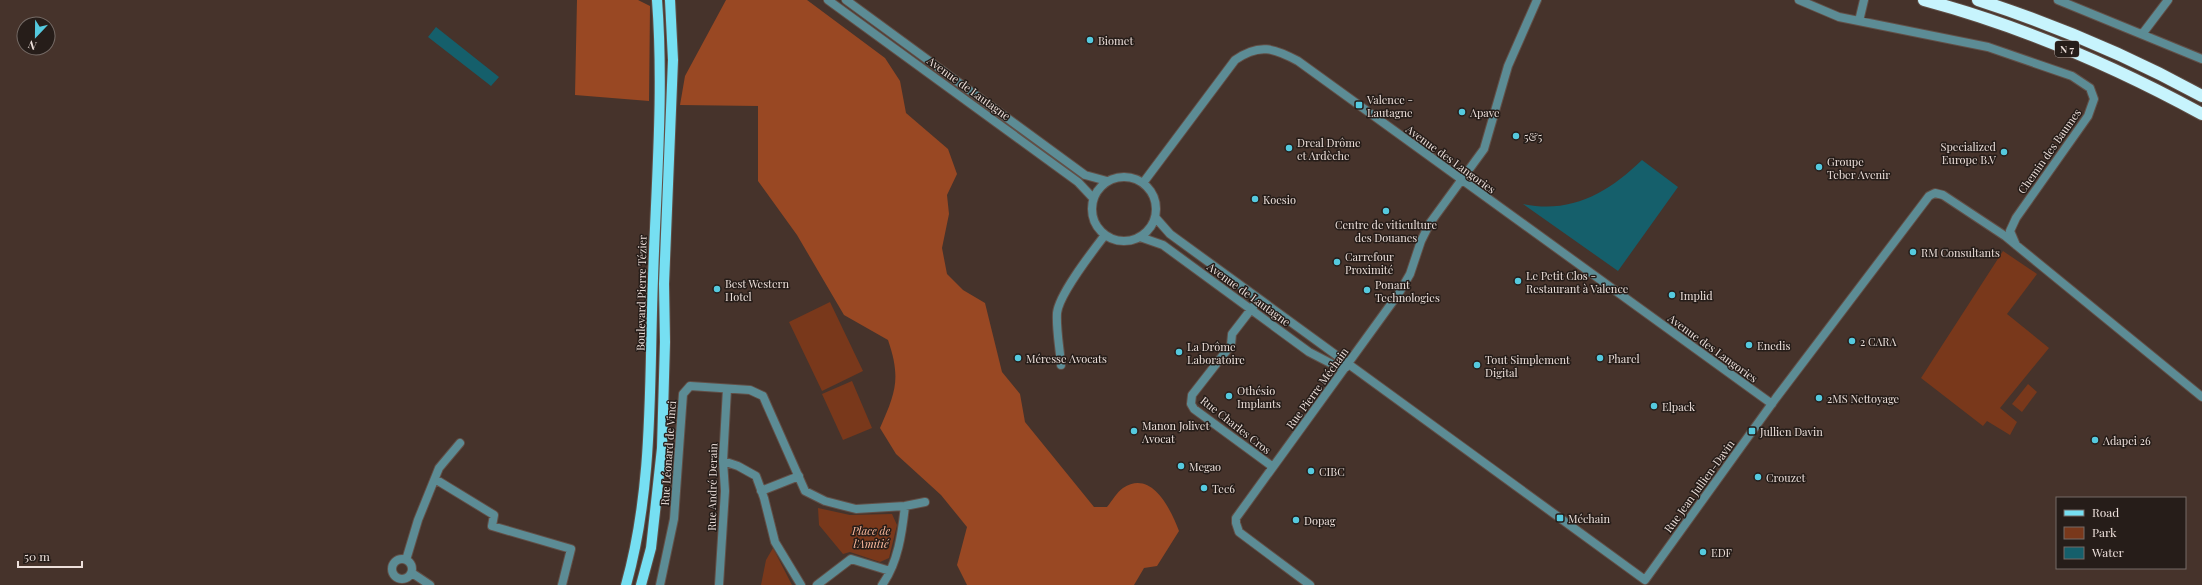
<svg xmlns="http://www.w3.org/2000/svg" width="2202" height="585" viewBox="0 0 2202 585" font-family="'Playfair Display',serif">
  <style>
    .green { fill: #79381b }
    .forest { fill: #994823 }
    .water { fill: #155f6b }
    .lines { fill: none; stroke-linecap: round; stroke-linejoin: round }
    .street-casing { stroke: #614f47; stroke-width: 10 }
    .primary-casing { stroke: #614f47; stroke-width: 12 }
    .highway-casing { stroke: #614f47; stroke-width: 14 }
    .street { stroke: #5c8c95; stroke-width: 8 }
    .primary { stroke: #76dff2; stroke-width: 10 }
    .highway { stroke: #c7f4fd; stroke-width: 12 }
    .poi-dot { fill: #55cadf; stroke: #261d19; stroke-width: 1.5 }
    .labels { text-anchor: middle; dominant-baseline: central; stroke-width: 3; stroke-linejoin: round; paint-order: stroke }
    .shield { fill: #261d19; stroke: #b1a5a0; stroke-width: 1 }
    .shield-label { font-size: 10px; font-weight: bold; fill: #ecdfda }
    .poi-label { font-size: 11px; fill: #ecdfda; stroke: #261d19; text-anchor: start }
    .street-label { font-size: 11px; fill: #ecdfda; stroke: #261d19 }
    .park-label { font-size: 11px; font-style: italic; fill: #fdb99c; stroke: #261d19 }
  </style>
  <rect width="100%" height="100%" fill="#46332b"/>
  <path class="green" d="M2003,251L2037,274L2007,314L2049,348L2000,408L2017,422L2010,435L1987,421L1983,426L1921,378Z
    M830,302L863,371L822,391L789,322Z
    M852,381L872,428L843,440L822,394Z
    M2028,384L2037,392L2022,412L2012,404Z
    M818,508L850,515L892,514L897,525L889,558L880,562L850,552L843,554L819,525Z
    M773,548L792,585H761L766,560Z"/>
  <path class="forest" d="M577,0H638L650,6L649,101L575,95Z
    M726,0H807L885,58L900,81L906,113L948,149L957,174L947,195L949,214L942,248L947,274L963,290L985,303L1002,372L1020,394L1025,422L1094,507H1107C1112,501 1117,492 1123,488C1152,469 1171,510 1179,531L1157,566L1144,568L1134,585H967L957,565L967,527L941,495L896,454L880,428C896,392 901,378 888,340L844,315L797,235L758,181V106L680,105L685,76Z"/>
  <path class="water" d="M436,27L499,77L491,86L428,37Z
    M1642,160L1678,187L1618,271L1523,204C1571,214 1608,193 1642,160Z"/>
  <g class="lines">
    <g class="street-casing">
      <path id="street" d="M828,0L1078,182L1093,198
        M846,0L1085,175L1107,181
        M1799,0L1839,17L1988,47L2072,76L2090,88L2094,99L2088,116L2016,218L2010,231L2016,245
        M2058,0L2202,59
        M1859,21L1864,0
        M2143,33L2168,0
        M1092 209a32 32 0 1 1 64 0a32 32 0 1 1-64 0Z
        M1143,183L1235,60C1259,43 1274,48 1298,61L1772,404
        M1155,217L1170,234L1645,580L1776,398L1929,196L1935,193L1943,195L2005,236L2202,397
        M1140,237L1163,245L1309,352L1336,366L1346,367
        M1259,299L1232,334L1231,345L1192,395L1191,404L1194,409L1273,467
        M1061,365C1060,349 1056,330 1057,313C1059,294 1092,252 1105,235
        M723,461L738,466L756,476L764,498L775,542L801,585
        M435,479L494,515L492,526L571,549L562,585
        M761,491L799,476
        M392 569a10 10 0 1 1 20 0a10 10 0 1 1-20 0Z
        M406,560L418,520L439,468L460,443
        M412,573L430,585
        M660,585L674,519L683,394L690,386L750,390L763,396L805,491L825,501L856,509L905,506L925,502
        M719,585L725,491L723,461L727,389
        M817,585L851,559L890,571
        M882,585C898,563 902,533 905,506
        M1310,585L1239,532L1236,523V518L1399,293L1410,274L1421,241L1430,223L1484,149L1508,66L1537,0"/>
    </g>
    <g class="primary-casing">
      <path id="primary" d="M626,585C654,486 649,380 653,278C656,186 664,92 657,0
        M641,585L651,548L662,448L665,342L664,284L673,60L670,0"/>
    </g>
    <g class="highway-casing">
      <path id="highway" d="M1924,0C2021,26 2114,66 2202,114
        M1978,0C2055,25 2131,57 2202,96"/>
    </g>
    <use href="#street" class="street"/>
    <use href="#primary" class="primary"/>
    <use href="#highway" class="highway"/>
  </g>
  <g class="poi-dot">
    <circle cx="1090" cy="40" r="4"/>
    <rect x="1355" y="101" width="8" height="8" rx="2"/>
    <circle cx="1462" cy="112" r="4"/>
    <circle cx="1516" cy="136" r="4"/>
    <circle cx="1289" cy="148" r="4"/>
    <circle cx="2004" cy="152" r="4"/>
    <circle cx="1819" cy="167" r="4"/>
    <circle cx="1255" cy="199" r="4"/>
    <circle cx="1386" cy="211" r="4"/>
    <circle cx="1913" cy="252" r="4"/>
    <circle cx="1337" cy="262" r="4"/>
    <circle cx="1518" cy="281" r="4"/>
    <circle cx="717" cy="289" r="4"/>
    <circle cx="1367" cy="290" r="4"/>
    <circle cx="1672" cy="295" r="4"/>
    <circle cx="1852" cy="341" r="4"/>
    <circle cx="1749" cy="345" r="4"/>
    <circle cx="1179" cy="352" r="4"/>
    <circle cx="1018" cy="358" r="4"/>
    <circle cx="1600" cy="358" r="4"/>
    <circle cx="1477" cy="365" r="4"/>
    <circle cx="1229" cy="396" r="4"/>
    <circle cx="1819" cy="398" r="4"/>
    <circle cx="1654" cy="406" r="4"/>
    <circle cx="1134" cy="431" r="4"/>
    <rect x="1748" y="427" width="8" height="8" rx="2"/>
    <circle cx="2095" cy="440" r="4"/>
    <circle cx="1181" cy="466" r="4"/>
    <circle cx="1311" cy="471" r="4"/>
    <circle cx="1758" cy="477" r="4"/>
    <circle cx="1204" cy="488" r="4"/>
    <rect x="1556" y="514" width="8" height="8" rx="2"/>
    <circle cx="1296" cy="520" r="4"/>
    <circle cx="1703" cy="552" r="4"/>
  </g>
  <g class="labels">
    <rect class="shield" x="2055" y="41" width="24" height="16" rx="3"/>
    <g class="shield-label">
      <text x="2067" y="49">N 7</text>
    </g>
    <g class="poi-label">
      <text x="1098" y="40">Biomet</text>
      <text x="1367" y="99">Valence -<tspan x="1367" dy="13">Lautagne</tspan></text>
      <text x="1470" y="112">Apave</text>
      <text x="1524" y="136">5&amp;5</text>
      <text x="1297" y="142">Dreal Drôme<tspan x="1297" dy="13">et Ardèche</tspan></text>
      <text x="1996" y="146" text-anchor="end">Specialized<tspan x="1996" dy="13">Europe B.V</tspan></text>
      <text x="1827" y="161">Groupe<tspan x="1827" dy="13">Teber Avenir</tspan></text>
      <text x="1263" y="199">Koesio</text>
      <text x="1386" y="224" text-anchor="middle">Centre de viticulture<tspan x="1386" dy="13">des Douanes</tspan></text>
      <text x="1921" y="252">RM Consultants</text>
      <text x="1345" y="256">Carrefour<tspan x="1345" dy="13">Proximité</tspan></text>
      <text x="1526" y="275">Le Petit Clos -<tspan x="1526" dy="13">Restaurant à Valence</tspan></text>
      <text x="725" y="283">Best Western<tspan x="725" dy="13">Hotel</tspan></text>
      <text x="1375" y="284">Ponant<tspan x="1375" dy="13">Technologies</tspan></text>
      <text x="1680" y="295">Implid</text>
      <text x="1860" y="341">2 CARA</text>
      <text x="1757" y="345">Enedis</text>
      <text x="1187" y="346">La Drôme<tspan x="1187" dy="13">Laboratoire</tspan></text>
      <text x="1026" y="358">Méresse Avocats</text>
      <text x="1608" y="358">Pharel</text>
      <text x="1485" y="359">Tout Simplement<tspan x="1485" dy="13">Digital</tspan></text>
      <text x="1237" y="390">Othésio<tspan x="1237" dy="13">Implants</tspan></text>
      <text x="1827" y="398">2MS Nettoyage</text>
      <text x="1662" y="406">Elpack</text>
      <text x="1142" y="425">Manon Jolivet<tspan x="1142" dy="13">Avocat</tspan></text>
      <text x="1760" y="431">Jullien Davin</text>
      <text x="2103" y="440">Adapei 26</text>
      <text x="1189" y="466">Megao</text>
      <text x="1319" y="471">CIBC</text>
      <text x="1766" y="477">Crouzet</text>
      <text x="1212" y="488">Tec6</text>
      <text x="1568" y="518">Méchain</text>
      <text x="1304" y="520">Dopag</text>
      <text x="1711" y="552">EDF</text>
    </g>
    <g class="street-label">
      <text transform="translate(969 88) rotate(36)">Avenue de Lautagne</text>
      <text transform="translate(2049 151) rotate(-55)">Chemin des Baumes</text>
      <text transform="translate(1451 159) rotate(36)">Avenue des Langories</text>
      <text transform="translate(641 293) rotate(-89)">Boulevard Pierre Tézier</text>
      <text transform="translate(1249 294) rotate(36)">Avenue de Lautagne</text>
      <text transform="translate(1713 348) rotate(36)">Avenue des Langories</text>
      <text transform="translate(1317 388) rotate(-54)">Rue Pierre Méchain</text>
      <text transform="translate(1236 425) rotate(38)">Rue Charles Cros</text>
      <text transform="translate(668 453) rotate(-86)">Rue Léonard de Vinci</text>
      <text transform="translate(1699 486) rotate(-54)">Rue Jean Jullien-Davin</text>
      <text transform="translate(712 487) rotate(-89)">Rue André Derain</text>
    </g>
    <g class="park-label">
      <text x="871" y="530">Place de<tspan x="871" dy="13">l'Amitié</tspan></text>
    </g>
  </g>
  <rect x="2056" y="497" width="130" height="72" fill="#261d19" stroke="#756b66"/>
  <rect x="2064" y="510" width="20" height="6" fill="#76dff2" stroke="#756b66"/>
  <text x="2092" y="517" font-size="12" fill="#ecdfda">Road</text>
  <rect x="2064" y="527" width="20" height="12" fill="#79381b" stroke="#756b66"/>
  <text x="2092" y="537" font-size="12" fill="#ecdfda">Park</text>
  <rect x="2064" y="547" width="20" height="12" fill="#155f6b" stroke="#756b66"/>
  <text x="2092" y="557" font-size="12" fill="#ecdfda">Water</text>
  <g transform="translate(36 36) rotate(202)"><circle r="19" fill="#261d19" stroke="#756b66"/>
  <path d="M0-3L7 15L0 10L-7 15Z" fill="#55cadf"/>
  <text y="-6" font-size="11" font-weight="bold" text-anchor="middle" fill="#ecdfda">N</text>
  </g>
  <path d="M18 561v6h64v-6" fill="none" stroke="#ecdfda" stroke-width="2"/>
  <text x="24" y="561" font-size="12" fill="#ecdfda" stroke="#261d19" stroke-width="3" paint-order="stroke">50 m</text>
</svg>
